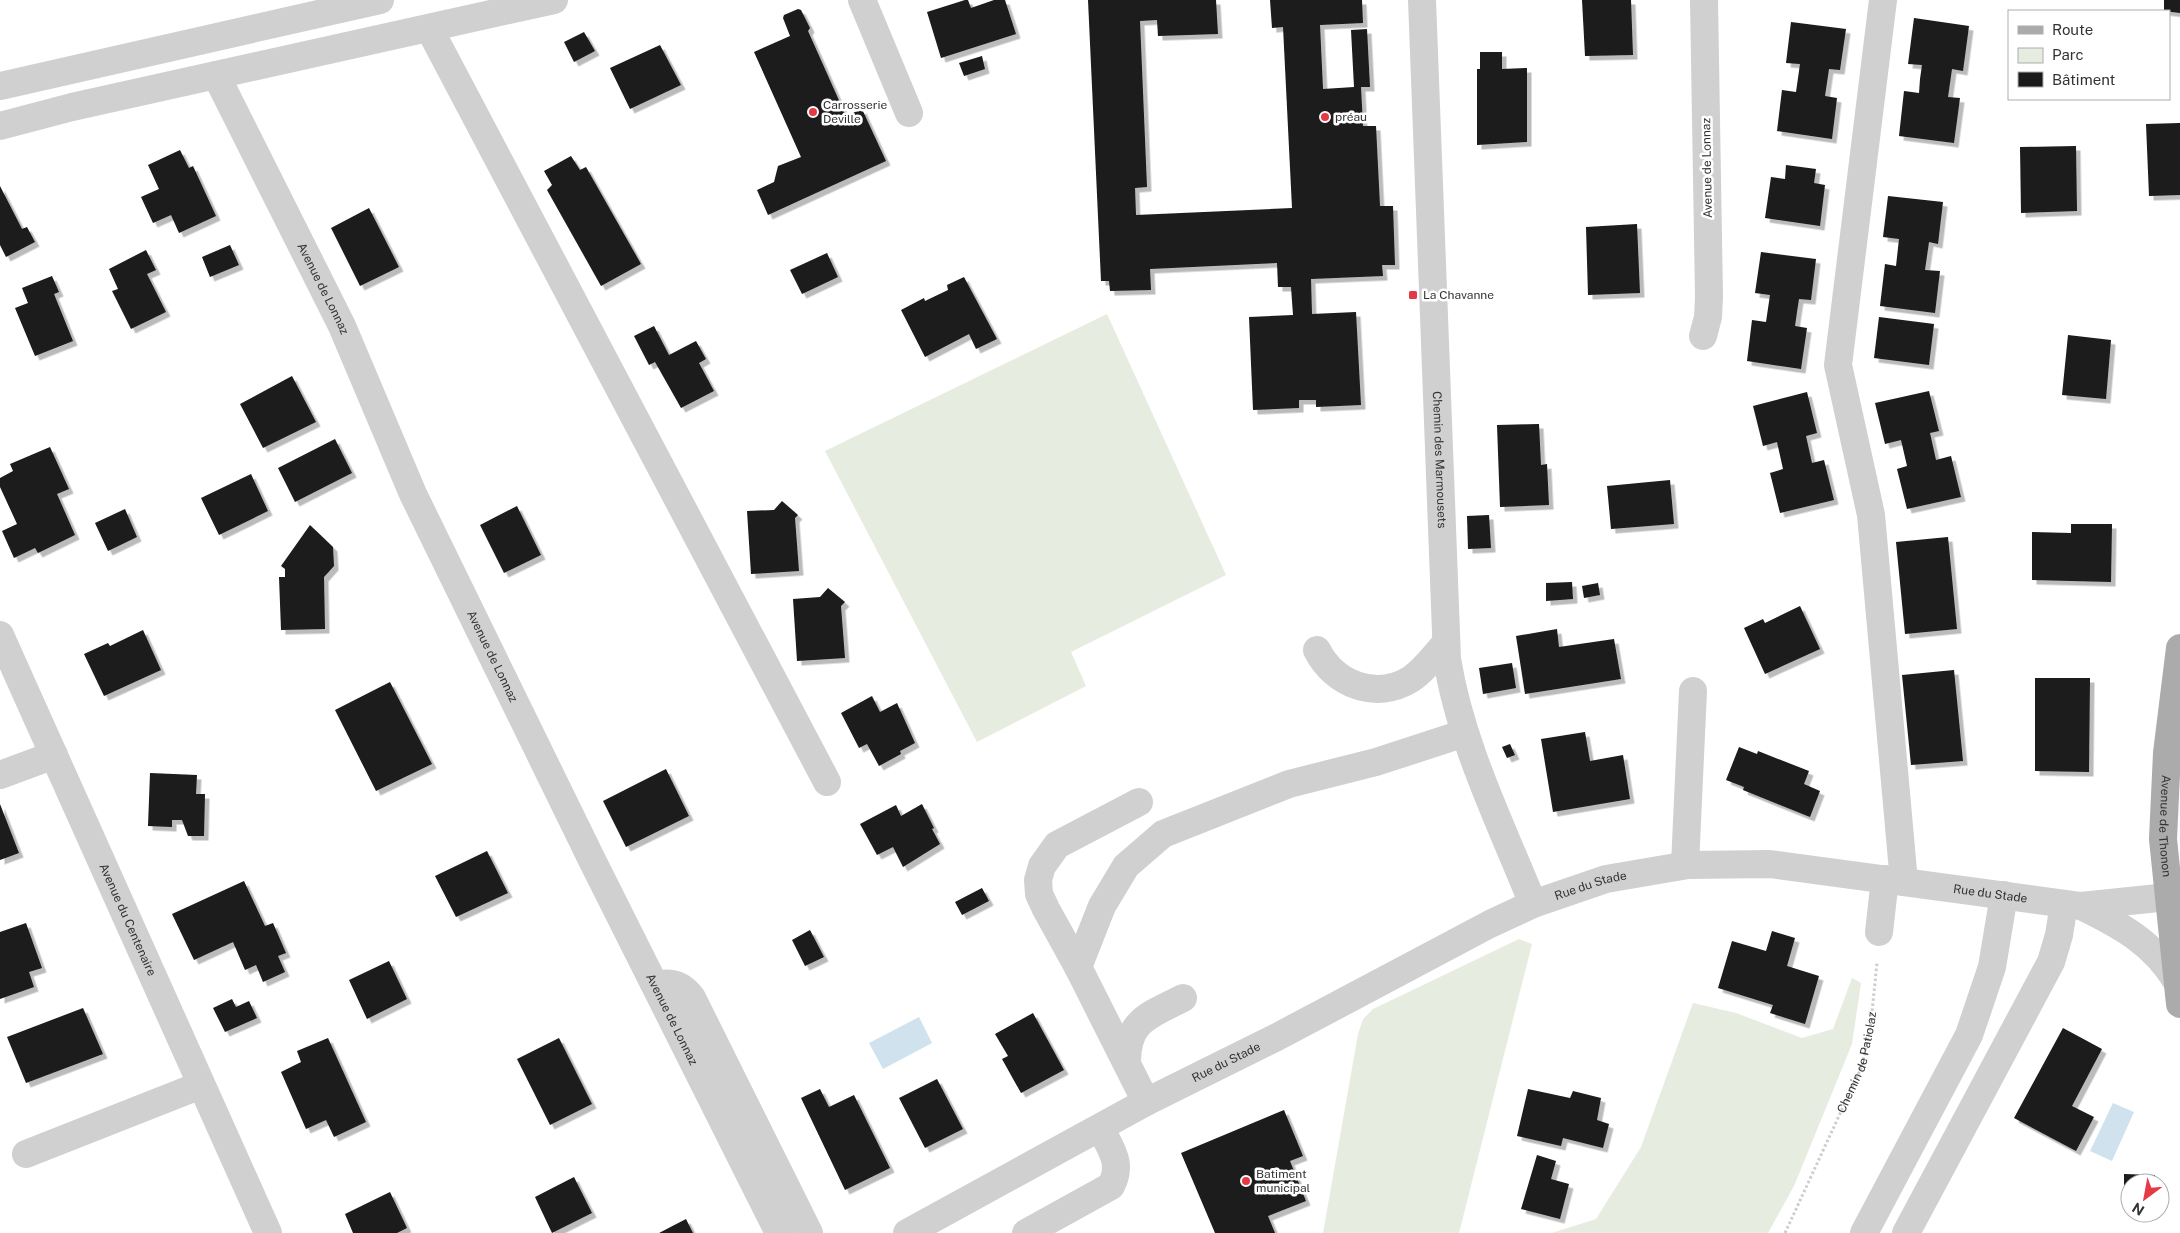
<svg xmlns="http://www.w3.org/2000/svg" width="2180" height="1233" viewBox="0 0 2180 1233" font-family="'Public Sans',sans-serif">
  <style>
    .green { fill: #e6ecdf }
    .water { fill: #cfe2ee }
    .building { fill: #1a1a1a; filter: url(#shadow) }
    .lines { fill: none; stroke-linecap: round; stroke-linejoin: round }
    .path { stroke: #cdcdcd; stroke-width: 3; stroke-dasharray: 2.5 2.5; stroke-linecap: butt }
    .minor { stroke: #d0d0d0; stroke-width: 28 }
    .major { stroke: #ababab; stroke-width: 28 }
    .poi-dot { fill: #e63946; stroke: #fff; stroke-width: 2 }
    .labels { text-anchor: middle; dominant-baseline: central; stroke-width: 5; stroke-linejoin: round; paint-order: stroke }
    .poi-label { font-size: 12px; fill: #333; stroke: #fff; text-anchor: start }
    .street-label { font-size: 12px; fill: #333; stroke: #fff }
  </style>
  <defs>
    <filter id="shadow"><feDropShadow dx="4.5" dy="4.5" stdDeviation="0" flood-color="#0004"/></filter>
  </defs>
  <rect width="100%" height="100%" fill="#fff"/>
  <path class="green" d="M1107,314L1226,575L1071,652L1086,686L977,742L825,451Z
    M1519,939L1532,944L1459,1233H1323L1358,1034L1363,1019L1373,1009Z
    M1852,978L1861,983L1852,1044L1794,1186L1768,1233H1552L1596,1219L1641,1147L1693,1003L1736,1013L1802,1038L1833,1029Z"/>
  <path class="water" d="M919,1017L932,1043L883,1069L869,1043Z
    M2113,1103L2134,1112L2112,1161L2090,1151Z"/>
  <path class="building" d="M965,0H968L971,8L994,0H1005L1016,34L941,58L927,12Z
    M1088,0H1216L1218,34L1158,36L1157,20L1140,21L1147,187L1135,188L1136,215L1292,208L1283,27L1272,28L1270,0H1362L1363,23L1320,25L1323,89L1354,87L1351,30L1367,29L1370,87H1361L1363,126H1376L1380,206H1393L1395,265H1382L1383,276L1311,279L1312,314L1356,312L1361,405L1316,407V400H1299V408L1253,410L1249,317L1293,315L1291,287H1278L1277,263L1150,269L1151,290L1110,291L1109,281H1101Z
    M1582,0H1631L1633,55L1585,56Z
    M2164,0H2180V13L2164,11Z
    M798,9L801,10L810,28L808,31L846,116L862,109L886,161L768,215L757,190L774,182L778,166L801,157L754,52L790,36L783,18L784,15Z
    M1914,18L1969,26L1963,71L1952,69L1948,97L1960,98L1954,143L1899,136L1904,91L1919,93L1920,79L1922,65L1908,64Z
    M1791,22L1846,29L1840,70L1829,69L1825,96L1837,98L1832,139L1777,131L1782,90L1796,92L1800,64L1786,63Z
    M584,32L595,51L574,62L564,42Z
    M660,45L681,85L630,109L610,68Z
    M1480,52H1502V69L1527,68V142L1477,145V69H1480Z
    M982,56L985,69L964,76L959,63Z
    M2180,123V195L2149,196L2146,124Z
    M2076,146L2077,211L2021,213L2020,147Z
    M180,150L189,168L193,166L216,216L179,233L171,215L153,223L141,197L159,189L148,165Z
    M571,156L580,170L586,167L641,264L601,286L547,190L552,185L544,171Z
    M1786,165L1816,169L1814,183L1825,185L1820,226L1765,218L1771,177L1785,179Z
    M0,186L22,229L27,227L35,242L6,257L0,245Z
    M1888,196L1943,202L1938,244L1929,242L1925,270L1940,271L1935,313L1880,306L1885,264L1896,266L1899,239L1883,237Z
    M369,208L399,267L360,286L331,228Z
    M1637,224L1640,293L1588,295L1586,227Z
    M230,245L239,265L210,277L202,257Z
    M146,250L156,270L147,274L166,312L131,329L112,291L118,289L109,269Z
    M1761,252L1816,259L1811,300L1799,299L1797,312L1795,326L1807,328L1801,369L1747,361L1752,320L1766,322L1770,295L1755,293Z
    M827,253L838,277L802,294L790,270Z
    M52,276L59,292L54,294L73,341L35,356L15,308L28,303L22,288Z
    M964,277L997,339L976,349L969,334L925,357L901,310L924,298L925,301L948,290L947,285Z
    M1879,317L1934,324L1929,365L1874,358Z
    M654,326L669,355L696,341L706,359L699,363L714,391L681,408L655,362L649,365L634,336Z
    M2068,335L2111,340L2106,399L2062,395Z
    M292,376L316,422L263,448L240,404Z
    M1929,391L1939,431L1930,433L1936,460L1951,456L1961,497L1907,509L1897,469L1907,466L1901,440L1885,444L1875,403Z
    M1807,392L1817,433L1806,436L1812,463L1824,460L1834,500L1780,513L1770,473L1783,469L1777,442L1763,446L1753,406Z
    M1539,424L1541,465L1547,464L1549,505L1500,507L1497,425Z
    M335,439L352,473L295,502L278,468Z
    M50,447L69,489L57,494L75,535L38,553L35,548L14,558L2,531L17,524L0,487V478L13,471L10,464Z
    M251,474L268,511L219,535L201,498Z
    M1670,480L1674,524L1611,529L1607,486Z
    M782,501L798,515L795,518L799,571L751,574L747,511L774,510Z
    M517,506L541,555L504,573L480,525Z
    M125,509L137,537L108,551L95,523Z
    M1489,515L1491,548L1468,549L1467,516Z
    M2071,524H2112L2111,582L2032,580V532L2071,533Z
    M310,525L333,547L334,566L324,577L325,629L281,630L279,577H285V569L281,566Z
    M1948,537L1957,629L1905,634L1896,542Z
    M1572,582L1573,599L1546,601V583Z
    M1598,583L1600,595L1584,598L1582,586Z
    M828,588L845,602L841,606L845,658L797,661L793,599L820,597Z
    M1800,606L1820,649L1765,674L1744,628L1763,619L1765,623Z
    M1557,629L1559,647L1614,639L1621,679L1525,694L1516,636Z
    M143,630L161,670L104,696L84,654L108,643L110,646Z
    M1512,663L1516,688L1483,694L1479,668Z
    M1954,670L1963,761L1911,765L1902,675Z
    M2035,678H2090L2089,772L2035,771Z
    M390,682L432,764L376,791L335,710Z
    M872,696L880,712L897,703L915,743L900,751L901,754L879,766L867,744L859,748L841,713Z
    M1585,732L1590,761L1623,755L1630,799L1553,812L1541,739Z
    M1510,744L1515,755L1507,758L1502,747Z
    M1739,747L1757,754L1758,751L1809,771L1804,784L1820,791L1810,817L1743,790L1744,787L1726,780Z
    M666,769L689,816L626,847L603,801Z
    M150,773L197,775L196,794H205L204,836H188L182,820H172V827L148,826Z
    M0,804L19,853L0,860Z
    M922,804L934,828L932,829L940,844L903,867L893,847L877,855L860,824L896,805L901,816Z
    M487,851L508,893L456,917L435,876Z
    M244,881L265,926L273,923L286,953L278,956L285,972L263,982L256,965L245,970L233,942L194,960L172,914Z
    M982,888L989,901L962,915L955,902Z
    M26,923L42,968L29,972L34,987L0,999V932Z
    M810,930L824,957L805,966L792,940Z
    M1772,931L1795,938L1787,966L1819,976L1805,1024L1770,1013L1773,1005L1718,988L1732,941L1766,951Z
    M389,961L407,999L367,1019L349,980Z
    M232,999L236,1007L249,1001L257,1018L225,1032L213,1008Z
    M83,1008L103,1054L26,1083L7,1037Z
    M1033,1013L1064,1070L1021,1093L1002,1059L1008,1056L995,1034Z
    M2063,1028L2102,1049L2072,1106L2094,1117L2076,1151L2014,1118Z
    M328,1038L366,1122L334,1137L326,1120L306,1129L281,1072L301,1062L297,1051Z
    M559,1038L592,1104L550,1125L517,1059Z
    M937,1079L963,1129L925,1148L899,1098Z
    M820,1089L829,1107L854,1095L890,1168L845,1190L801,1098Z
    M1528,1089L1570,1098L1573,1091L1601,1098L1597,1120L1609,1124L1603,1148L1563,1138L1561,1146L1517,1136Z
    M1284,1110L1303,1156L1290,1161L1306,1201L1268,1216L1275,1233H1215L1181,1153Z
    M1537,1155L1556,1161L1551,1179L1569,1184L1560,1219L1521,1209Z
    M2124,1174L2155,1175L2154,1183H2130V1193H2124Z
    M574,1177L592,1213L552,1233L535,1197Z
    M390,1192L407,1228L397,1233H353L345,1214Z
    M686,1219L693,1233H659Z"/>
  <g class="lines">
    <path class="path" id="s1" d="M1785,1233L1862,1066L1871,1022L1877,963"/>
    <g class="minor">
      <path d="M862,0L909,113"/>
      <path id="s2" d="M1422,0L1447,659C1461,745 1501,824 1533,904"/>
      <path d="M1883,0L1838,365L1871,515L1904,882"/>
      <path d="M429,28L827,782"/>
      <path id="s3" d="M216,75L342,326L413,494L592,860L779,1233"/>
      <path d="M0,86L380,0"/>
      <path d="M0,126L72,107L554,0"/>
      <path d="M1703,336L1708,317L1709,297L1704,0"/>
      <path id="s4" d="M0,635L268,1233"/>
      <path d="M1317,650C1334,684 1376,701 1411,679C1425,670 1435,655 1446,643"/>
      <path d="M0,775L54,755"/>
      <path d="M1139,802L1057,845L1042,866L1038,880L1039,894L1046,909L1078,967L1146,1102"/>
      <path d="M1685,865L1693,691"/>
      <path d="M2081,906C2120,925 2154,943 2177,982"/>
      <path d="M1879,932L1885,879"/>
      <path d="M1078,967L1102,906L1126,866L1163,834L1289,784L1376,762L1465,733"/>
      <path d="M655,985C671,981 682,984 692,998L809,1233"/>
      <path d="M1127,1062C1127,1020 1150,1015 1183,998"/>
      <path d="M26,1154L201,1085"/>
      <path id="s5" d="M907,1233L1146,1102L1277,1037L1490,924L1533,904L1606,879L1688,865L1770,864L2081,906L2168,897"/>
      <path d="M1026,1233L1111,1186C1123,1163 1111,1150 1101,1129"/>
      <path d="M1864,1233L1969,1035L1992,967L2004,895"/>
      <path d="M1906,1233L2051,962L2059,935L2064,904"/>
    </g>
    <path class="major" id="s6" d="M2180,648L2167,753L2163,839L2180,1004"/>
  </g>
  <g class="poi-dot">
    <circle cx="813" cy="112" r="5"/>
    <circle cx="1325" cy="117" r="5"/>
    <rect x="1408" y="290" width="10" height="10" rx="2.5"/>
    <circle cx="1246" cy="1181" r="5"/>
  </g>
  <g class="labels">
    <g class="poi-label">
      <text x="823" y="105">Carrosserie<tspan x="823" dy="14">Deville</tspan></text>
      <text x="1335" y="117">préau</text>
      <text x="1423" y="295">La Chavanne</text>
      <text x="1256" y="1174">Batiment<tspan x="1256" dy="14">municipal</tspan></text>
    </g>
    <g class="street-label">
      <text transform="translate(1707 168) rotate(-91)">Avenue de Lonnaz</text>
      <text stroke="none"><textPath href="#s3" startOffset="239">Avenue de Lonnaz</textPath></text>
      <text stroke="none"><textPath href="#s2" startOffset="460">Chemin des Marmousets</textPath></text>
      <text stroke="none"><textPath href="#s3" startOffset="644">Avenue de Lonnaz</textPath></text>
      <text stroke="none"><textPath href="#s6" startOffset="179">Avenue de Thonon</textPath></text>
      <text stroke="none"><textPath href="#s5" startOffset="768">Rue du Stade</textPath></text>
      <text stroke="none"><textPath href="#s5" startOffset="1172">Rue du Stade</textPath></text>
      <text stroke="none"><textPath href="#s4" startOffset="312">Avenue du Centenaire</textPath></text>
      <text stroke="none"><textPath href="#s3" startOffset="1049">Avenue de Lonnaz</textPath></text>
      <text stroke="none"><textPath href="#s5" startOffset="362">Rue du Stade</textPath></text>
      <text stroke="none"><textPath href="#s1" startOffset="186">Chemin de Patiolaz</textPath></text>
    </g>
  </g>
  <rect x="2008" y="10" width="162" height="90" fill="#ffffff" stroke="#adadad"/>
  <rect x="2018" y="26" width="25" height="8" fill="#ababab" stroke="#adadad"/>
  <text x="2052" y="35" font-size="15" fill="#333333">Route</text>
  <rect x="2018" y="48" width="25" height="15" fill="#e6ecdf" stroke="#adadad"/>
  <text x="2052" y="60" font-size="15" fill="#333333">Parc</text>
  <rect x="2018" y="72" width="25" height="15" fill="#1a1a1a" stroke="#adadad"/>
  <text x="2052" y="85" font-size="15" fill="#333333">Bâtiment</text>
  <g transform="translate(2145 1198) rotate(212)"><circle r="24" fill="#ffffff" stroke="#adadad"/>
  <path d="M0-4L9 19L0 12L-9 19Z" fill="#e63946"/>
  <text y="-8" font-size="14" font-weight="bold" text-anchor="middle" fill="#333333">N</text>
  </g>
</svg>
